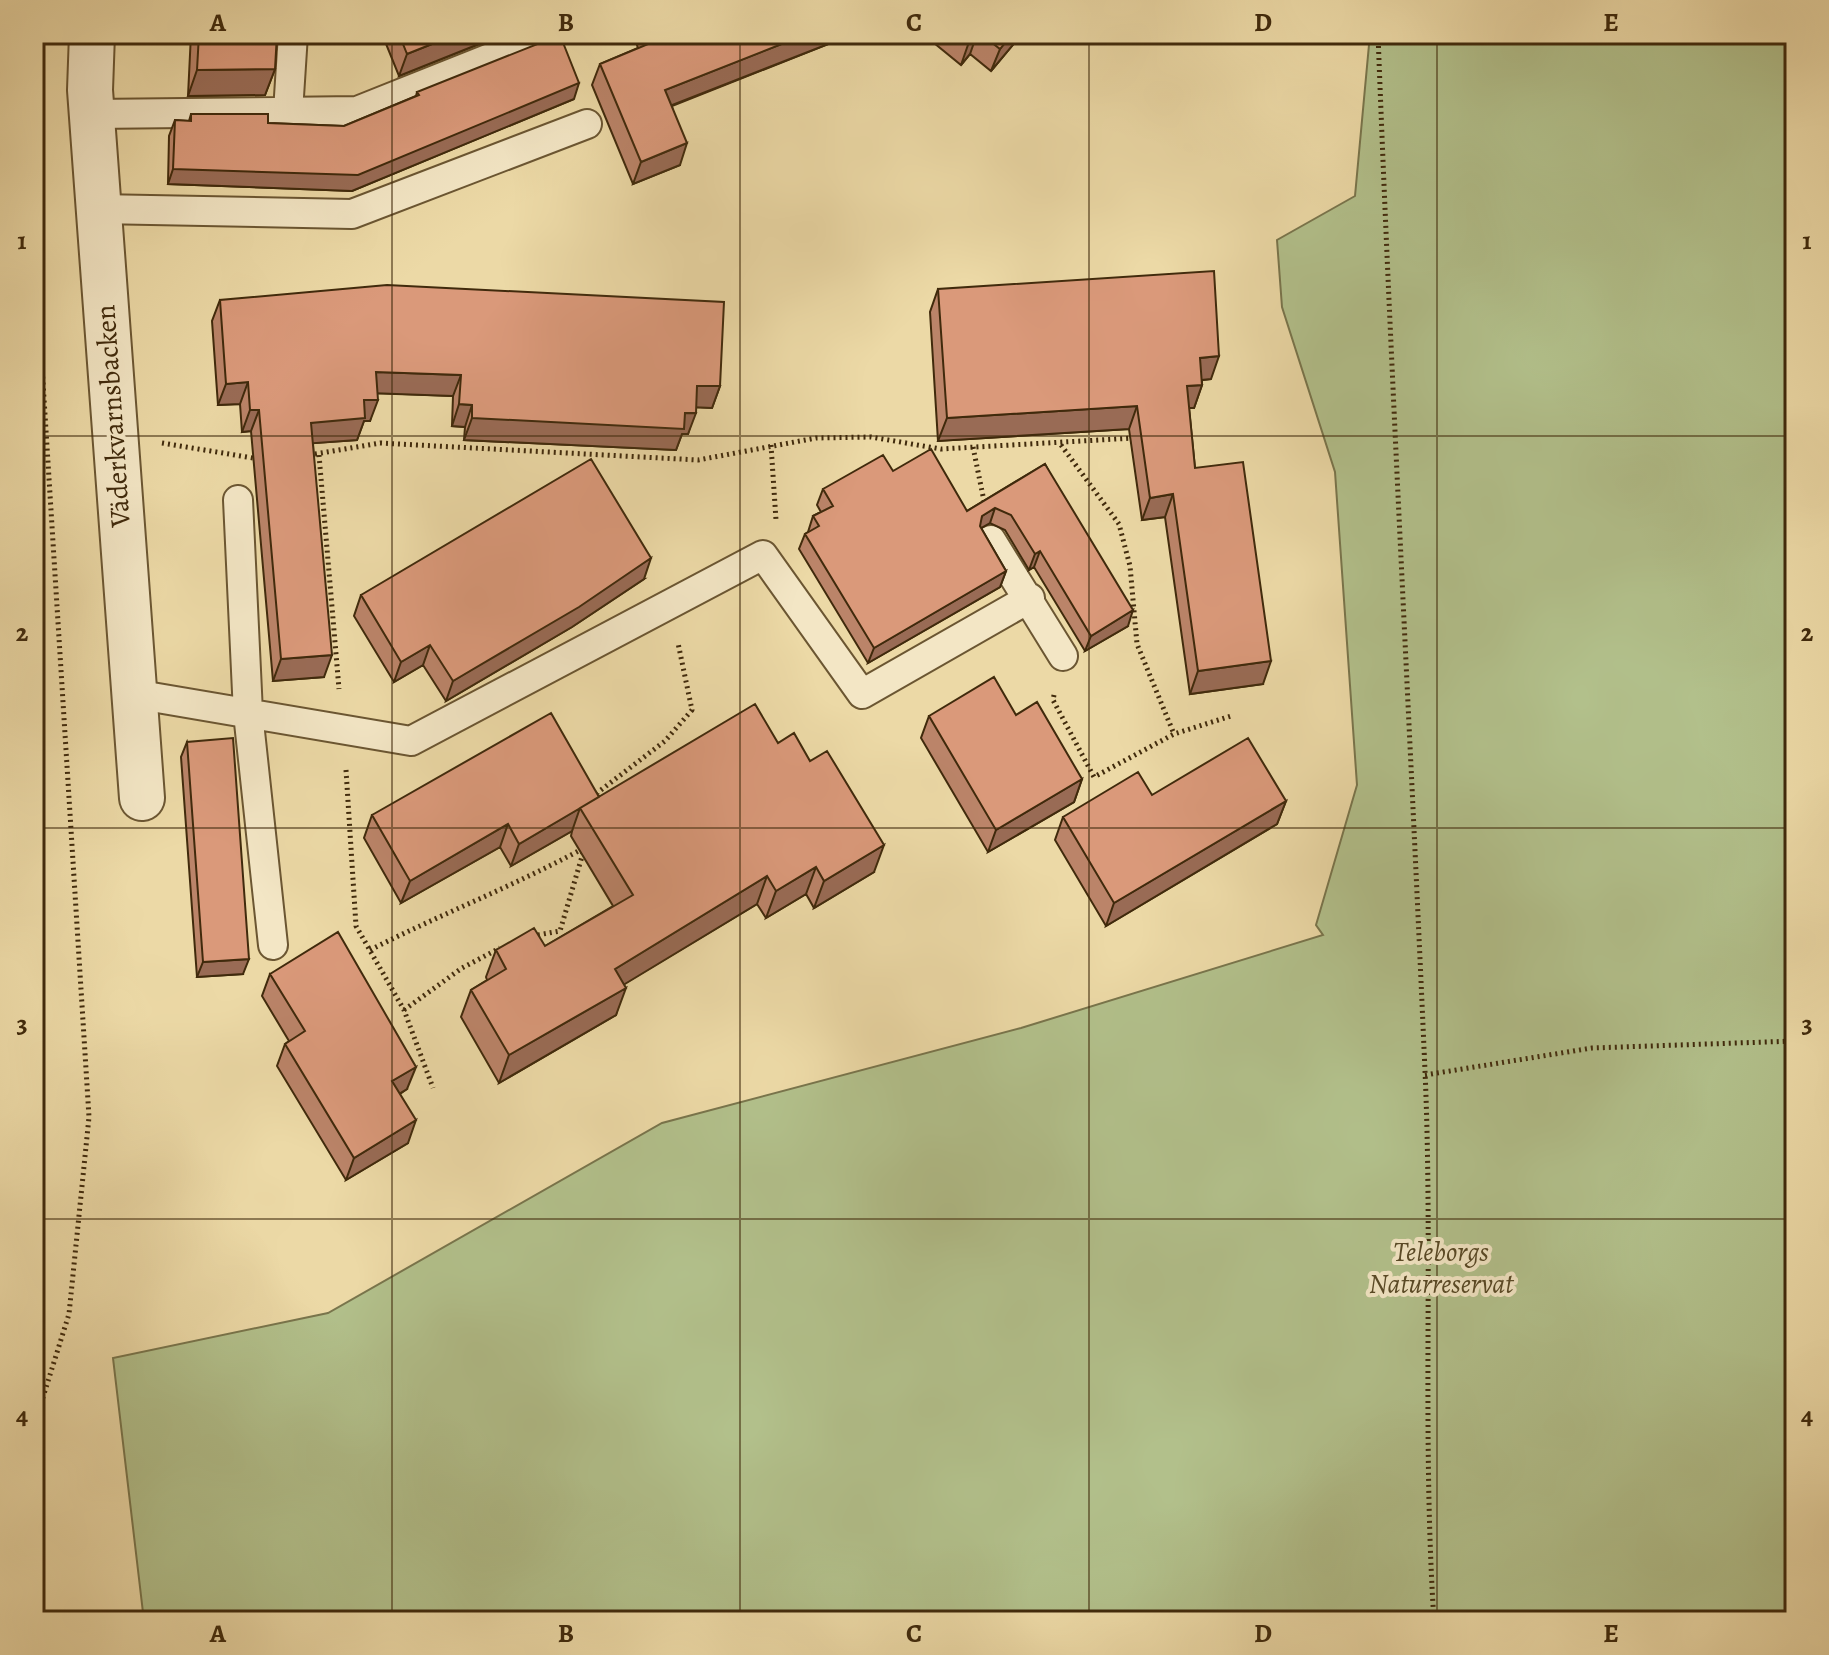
<svg xmlns="http://www.w3.org/2000/svg" width="1829" height="1655" viewBox="0 0 1829 1655" font-family="Alegreya,serif">
  <style>
    .green { fill: #b2c08b; stroke: #79754c; stroke-width: 2 }
    .lines { fill: none; stroke-linecap: round; stroke-linejoin: round }
    .lane-casing { stroke: #6b5632; stroke-width: 32 }
    .street-casing { stroke: #6b5632; stroke-width: 48 }
    .path { stroke: #402a0c; stroke-width: 5; stroke-dasharray: 2 4; stroke-linecap: butt }
    .lane { stroke: #f3e6c5; stroke-width: 28 }
    .street { stroke: #f3e6c5; stroke-width: 44 }
    .wall { fill: #bb8469; stroke: #402a0c; stroke-width: 2 }
    .shaded-wall { fill: #996b55; stroke: #402a0c; stroke-width: 2 }
    .building { fill: #da997a; stroke: #402a0c; stroke-width: 2 }
    .grid { fill: none; stroke: #402a0c; stroke-width: 2; stroke-opacity: 0.55 }
    .labels { text-anchor: middle; dominant-baseline: central; stroke-width: 8; stroke-linejoin: round; paint-order: stroke }
    .street-label { font-size: 28px; fill: #402a0c; stroke: #f3e6c5 }
    .park-label { font-size: 28px; font-style: italic; fill: #574825; stroke: #f3e6c5 }
    .neatline { fill: none; stroke: #402a0c; stroke-width: 3 }
    .grid-label { font-size: 26px; text-anchor: middle; font-weight: bold; fill: #402a0c }
  </style>
  <rect width="100%" height="100%" fill="#ecd9a6"/>
  <filter id="stains"><feTurbulence type="fractalNoise" baseFrequency=".0025" numOctaves="4"/><feColorMatrix values="0 0 0 0 .2 0 0 0 0 .09 0 0 0 0 .02 0 0 0 .5 -.17"/></filter>
  <radialGradient id="worn" r=".72"><stop offset=".6" stop-color="#630" stop-opacity="0"/><stop offset="1" stop-color="#630" stop-opacity=".3"/></radialGradient>
  <path class="green" d="M1370,34H1795V1621H144L113,1358L328,1313L662,1123L1021,1028L1323,935L1316,925L1357,785L1335,472L1282,307L1277,240L1355,196Z"/>
  <g class="lines">
    <g class="lane-casing">
      <path id="lane" d="M288,112L293,34
        M92,114L357,111L550,34
        M98,209L352,214L587,124
        M238,500L248,713L273,945
        M991,540L1063,656
        M134,694L411,741L763,555L862,694L1030,598"/>
    </g>
    <g class="street-casing">
      <path id="street" d="M92,34L90,90L142,798"/>
    </g>
    <path class="path" d="M1378,34C1391,380 1410,725 1425,1071C1433,1254 1422,1438 1434,1621
      M34,239L89,1117L69,1314L34,1426
      M162,443L259,459
      M771,445L776,520
      M1061,445L1119,524L1130,566L1137,644L1174,734
      M973,447L984,501
      M309,455L380,443L698,460L816,438L871,437L941,449L1134,438
      M319,455L339,689
      M1054,695L1053,700L1094,777L1174,734L1231,716
      M346,770L356,926L404,1010L433,1088
      M596,800L597,793L665,741L692,710L678,643
      M532,936L560,931L583,853
      M370,950C441,914 514,886 584,848
      M404,1010L462,968L500,948
      M1425,1075L1592,1048L1795,1041"/>
    <use href="#lane" class="lane"/>
    <use href="#street" class="street"/>
  </g>
  <path class="wall" d="M191,34H277L275,69L265,95L188,96Z
    M382,34H504L399,76Z
    M633,34H839L836,41L672,106L680,165L633,184L592,85L600,64L638,48Z
    M923,34H1022L991,71L970,54L961,65Z
    M417,92L574,99L352,191L168,184L169,136L175,120L189,121L191,114L268,123L344,126L416,96Z
    M938,289L1211,379L1202,380V385L1194,408H1189L1195,468L1263,684L1190,694L1165,517L1142,520L1129,429L938,441L930,312Z
    M220,300L720,386L712,408L696,407L688,434H682L676,450L464,440L465,427L452,426L453,396L377,393L370,421H364L357,440L313,443L324,677L273,681L251,431L242,432L240,404L218,405L212,321Z
    M1045,464L1128,626L1085,651L1034,567L1029,570L1005,530L990,523L981,528L1006,571L1000,587L868,663L799,549L805,534L808,532L813,516L821,512L817,505L823,489L893,471L967,511Z
    M644,579L572,627L446,701L423,665L394,682L354,616L361,595Z
    M1016,715L1082,779L1074,802L988,852L921,738L929,716Z
    M187,742L243,974L197,977L181,757Z
    M778,743L874,872L814,908L806,894L766,918L757,904L624,984L616,1015L499,1083L461,1017L471,990L487,980L486,977L496,950L545,946L613,906L571,836L572,831L511,866L500,847L401,903L364,838L372,815L599,797Z
    M1152,795L1286,801L1277,824L1106,926L1055,840L1063,817Z
    M270,974L407,1089L400,1094L408,1143L346,1180L277,1066L285,1044L289,1041L262,996Z"/>
  <path class="shaded-wall" d="M457,34H504L399,76L407,54Z
    M807,34H839L836,41L657,111L665,90Z
    M976,34H977L970,54L961,65L969,42Z
    M1012,34H1022L991,71L1000,49Z
    M275,69L265,95L188,96L197,70Z
    M579,83L574,99L352,191L168,184L173,169Z
    M687,143L680,165L633,184L641,162Z
    M1219,356L1211,379L1192,381L1200,358Z
    M376,372L461,375L453,396L368,393Z
    M248,382L240,404L218,405L226,384Z
    M1202,385L1194,408H1179L1187,386Z
    M697,386H720L712,408L689,407Z
    M364,400H378L370,421H364L357,440L303,444L311,423Z
    M459,404L472,405L465,427L452,426Z
    M1137,406L1129,429L938,441L947,418Z
    M250,410H259L251,431L242,432Z
    M696,413L688,434H682L676,450L464,440L472,418Z
    M1173,494L1165,517L1142,520L1150,498Z
    M995,508L990,523L976,531L982,516Z
    M1040,551L1034,567L1029,570L1035,554Z
    M651,558L644,579L572,627L446,701L453,681Z
    M1006,571L1000,587L868,663L874,648Z
    M1133,610L1128,626L1085,651L1091,636Z
    M430,645L423,665L394,682L401,662Z
    M332,655L324,677L273,681L281,659Z
    M1271,661L1263,684L1190,694L1198,671Z
    M1082,779L1074,802L988,852L996,830Z
    M1286,801L1277,824L1106,926L1114,903Z
    M580,808L572,831L511,866L519,844Z
    M508,824L500,847L401,903L410,881Z
    M884,845L874,872L814,908L824,881Z
    M816,867L806,894L766,918L776,891Z
    M767,876L757,904L605,996L615,969Z
    M249,959L243,974L197,977L203,962Z
    M626,988L616,1015L499,1083L509,1055Z
    M416,1067L407,1089L384,1103L392,1081Z
    M416,1120L408,1143L346,1180L354,1158Z"/>
  <path class="building" d="M199,34H277L275,69L197,70Z
    M399,34H457L407,54Z
    M649,34H807L665,90L687,143L641,162L600,64L653,42Z
    M959,34H976L969,42Z
    M981,34H1012L1000,49Z
    M560,35L579,83L358,175L173,169L175,120L191,121V114H268V123L344,126L419,95L417,92Z
    M1214,271L1219,356L1200,358L1202,385L1187,386L1195,468L1243,462L1271,661L1198,671L1173,494L1150,498L1137,406L947,418L938,289Z
    M387,285L724,302L720,386H697L696,413H685L684,429L472,418V405L459,404L461,375L376,372L378,400H364L365,418L311,423L332,655L281,659L259,410H250L248,382L226,384L220,300Z
    M931,449L967,511L1045,464L1133,610L1091,636L1040,551L1035,554L1011,515L995,508L982,516L980,526L1006,571L874,648L805,534L819,526L813,516L833,506L823,489L883,455L893,471Z
    M591,459L651,558L579,607L453,681L430,645L401,662L361,595Z
    M994,677L1016,715L1037,702L1082,779L996,830L929,716Z
    M755,704L778,743L794,733L810,761L827,751L884,845L824,881L816,867L776,891L767,876L615,969L626,988L509,1055L471,990L506,969L496,950L534,928L545,946L633,895L580,808Z
    M551,713L599,797L519,844L508,824L410,881L372,815Z
    M233,738L249,959L203,962L187,742Z
    M1248,738L1286,801L1114,903L1063,817L1138,772L1152,795Z
    M338,932L416,1067L392,1081L416,1120L354,1158L285,1044L305,1031L270,974Z"/>
  <path class="grid" d="M392,34V1621M740,34V1621M1089,34V1621M1437,34V1621M34,436H1795M34,828H1795M34,1219H1795"/>
  <g class="labels">
    <g class="street-label">
      <text transform="translate(113 416) rotate(-94)">Väderkvarnsbacken</text>
    </g>
    <g class="park-label">
      <text x="1441" y="1252">Teleborgs<tspan x="1441" dy="32">Naturreservat</tspan></text>
    </g>
  </g>
  <rect width="1829" height="1655" fill="none" stroke="#ecd9a6" stroke-width="88"/>
  <rect x="44" y="44" width="1741" height="1567" class="neatline"/>
  <g class="grid-label">
    <text x="218" y="31">A</text>
    <text x="566" y="31">B</text>
    <text x="914" y="31">C</text>
    <text x="1263" y="31">D</text>
    <text x="1611" y="31">E</text>
    <text x="22" y="249">1</text>
    <text x="1807" y="249">1</text>
    <text x="22" y="641">2</text>
    <text x="1807" y="641">2</text>
    <text x="22" y="1032">3</text>
    <text x="1807" y="1032">3</text>
    <text x="22" y="1424">4</text>
    <text x="1807" y="1424">4</text>
    <text x="218" y="1642">A</text>
    <text x="566" y="1642">B</text>
    <text x="914" y="1642">C</text>
    <text x="1263" y="1642">D</text>
    <text x="1611" y="1642">E</text>
  </g>
  <rect width="100%" height="100%" filter="url(#stains)"/>
  <rect width="100%" height="100%" fill="url(#worn)"/>
</svg>
